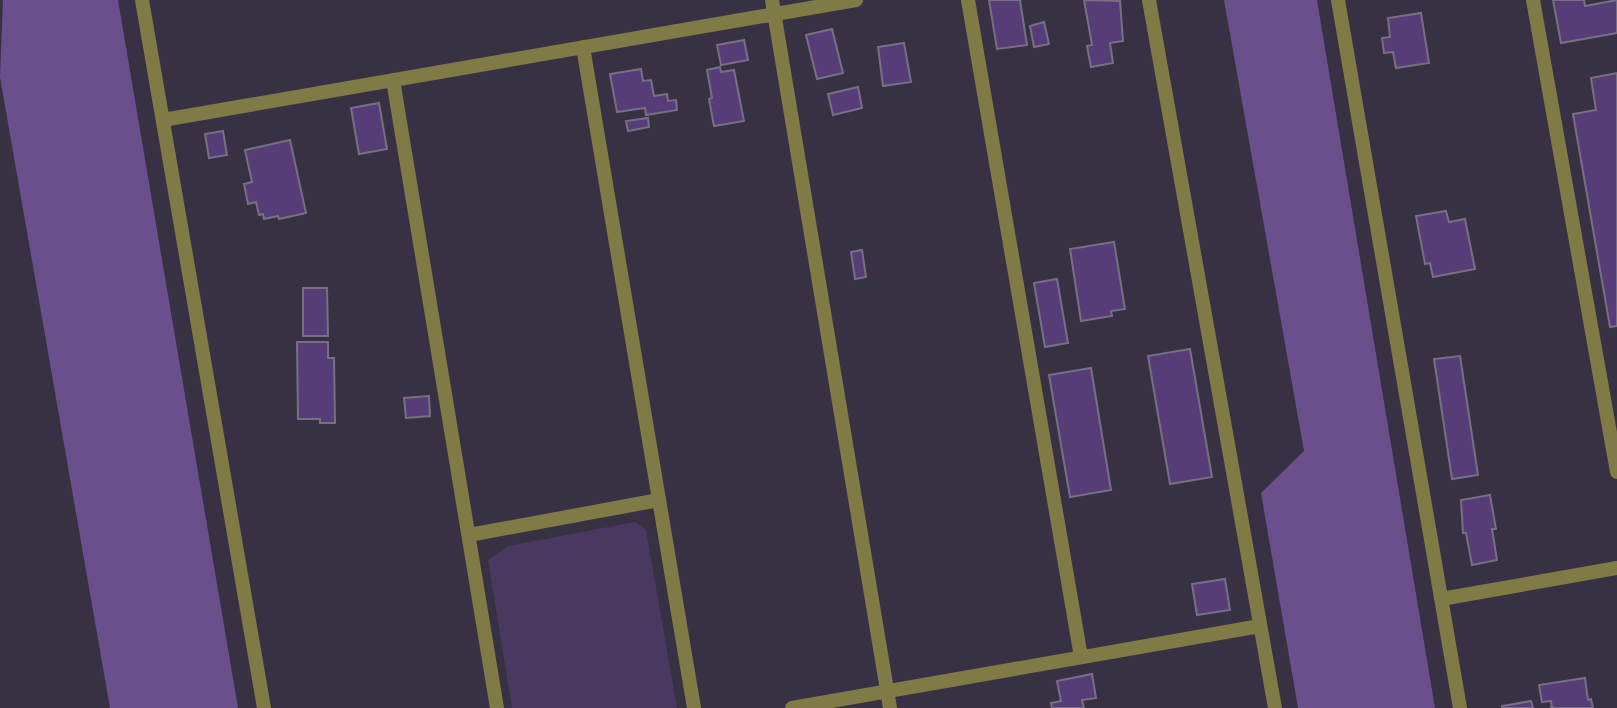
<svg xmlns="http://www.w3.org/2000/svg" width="1617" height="708" viewBox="0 0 1617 708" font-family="'Varela Round',sans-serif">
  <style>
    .green { fill: #493960 }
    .forest { fill: #694f8c }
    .building { fill: #563d78; stroke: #776f84; stroke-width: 2 }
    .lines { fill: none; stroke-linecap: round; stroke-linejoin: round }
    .street { stroke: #7f7a46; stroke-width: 14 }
  </style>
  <rect width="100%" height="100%" fill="#383143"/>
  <path class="green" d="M635,522L646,530L677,708H512L488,560L508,546Z"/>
  <path class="forest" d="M3,0H118L238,708H110L0,77Z
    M1224,0H1317L1435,708H1298L1261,493L1304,451Z"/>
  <path class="building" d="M989,0H1020L1027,45L997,49Z
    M1084,0L1120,1L1123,41L1110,43L1113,63L1091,67L1087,46L1092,45Z
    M1553,0H1584L1585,6L1617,0V33L1561,43Z
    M1421,13L1429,63L1396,68L1393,52L1384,53L1382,38L1390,37L1388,18Z
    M1044,22L1049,44L1034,47L1030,26Z
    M832,29L843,73L817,79L806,35Z
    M744,40L748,60L721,65L717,45Z
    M904,43L911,82L883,86L878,47Z
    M720,67L721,72L734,70L744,121L714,126L709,99L712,98L707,70Z
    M641,69L643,81L651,80L654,96L667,94L668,101L676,100L677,110L646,115L645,108L617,112L610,74Z
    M1617,73V326L1610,327L1573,114L1596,110L1591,78Z
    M858,87L862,108L833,115L828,94Z
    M379,103L387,149L359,154L351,108Z
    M648,118L649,127L628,131L626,121Z
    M223,131L227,155L209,158L205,134Z
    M290,140L306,213L279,219L278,216L264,219L263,214L259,215L256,202L248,204L244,184L252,182L245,150Z
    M1446,211L1449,222L1465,219L1475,269L1433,277L1430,263L1425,264L1416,216Z
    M1114,242L1125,309L1111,311L1112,316L1081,321L1070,249Z
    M862,250L866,277L855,279L851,252Z
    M1057,279L1068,343L1045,347L1034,283Z
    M303,288H327L328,336H303Z
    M297,342H328V358H334L335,423H320V419H298Z
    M1190,349L1212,477L1170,484L1148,356Z
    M1460,356L1478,475L1452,479L1434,359Z
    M1091,368L1111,490L1070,497L1049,375Z
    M429,396L430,416L406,418L404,398Z
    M1490,495L1496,529H1492L1497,560L1472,565L1466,533H1463L1461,500Z
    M1225,579L1230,610L1197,615L1192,584Z
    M1092,674L1096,698L1082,700L1084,708H1052L1051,703L1061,701L1057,681Z
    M1585,678L1588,700L1591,699L1593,708H1550L1552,707L1551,701L1542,702L1539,685Z
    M1531,701L1533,708H1502V706Z"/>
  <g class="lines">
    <path class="street" d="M142,0L264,708
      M772,0L890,708
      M968,0L1081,657
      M1149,0L1275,708
      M1338,0L1460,708
      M1533,0L1617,472
      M583,47L694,708
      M393,80L497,708
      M163,120L856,0
      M469,535L659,500
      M1441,599L1617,568
      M792,708L1260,626"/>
  </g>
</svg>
